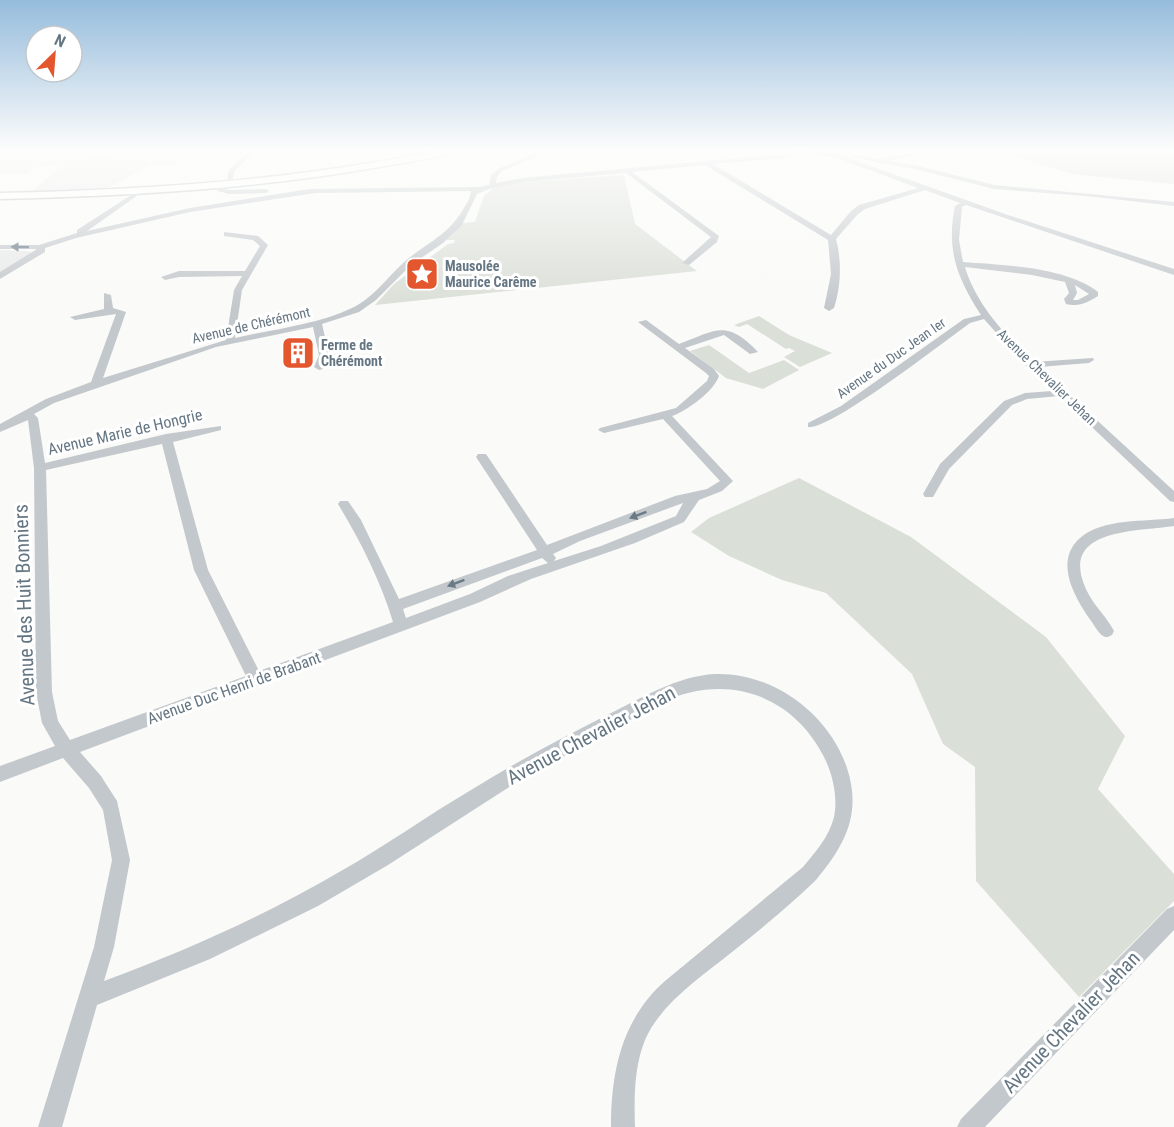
<svg xmlns="http://www.w3.org/2000/svg" width="1174" height="1127" viewBox="0 0 1174 1127" font-family="'Roboto Condensed',sans-serif">
  <style>
    .built { fill: #e8e9e9 }
    .green { fill: #dadfd7 }
    .lines { fill: none; stroke-linecap: round; stroke-linejoin: round }
    .secondary-casing { stroke: #b3babf; stroke-width: 3 }
    .minor { fill: #c3c8cc; fill-rule: evenodd }
    .secondary { fill: #fff; fill-rule: evenodd }
    .oneway { fill: #6a7a87 }
    .labels { text-anchor: middle; dominant-baseline: central; stroke-width: 6; stroke-linejoin: round; paint-order: stroke }
    .far-poi-label { font-size: 14px; font-weight: bold; fill: #657683; stroke: #fff; text-anchor: start }
    .far-street-label { font-size: 14px; fill: #657683; stroke: #fff }
    .street-label { font-size: 16px; fill: #657683; stroke: #fff }
    .near-street-label { font-size: 20px; fill: #657683; stroke: #fff }
  </style>
  <rect width="100%" height="100%" fill="#fafaf8"/>
  <path class="built" d="M0,149H73V151L106,155L118,149L196,150L173,166L150,165L102,191L31,192L63,165L33,168L28,174H0Z
    M0,250L25,251L32,252L0,273Z"/>
  <path class="green" d="M990,149H1174V184L1072,174Z
    M624,175L635,224L697,271L375,305L394,284L448,244L454,243L455,240H446L463,223L475,222L484,196L497,185L521,182Z
    M759,316L789,335L832,353L800,367L784,357L795,351L789,348L786,349L747,324L739,327L734,325Z
    M709,345L749,373L784,360L799,370L763,389L726,378L690,351Z
    M799,478L911,537L1046,637L1125,736L1098,789L1174,874V901L1079,997L976,881L975,767L943,744L912,674L826,593L782,580L729,556L691,532L709,518Z"/>
  <g class="lines">
    <g class="secondary-casing">
      <path id="secondary" d="M446,149H460C447,157 403,163 385,166C258,189 129,196 0,199V193C150,190 298,180 446,149Z"/>
    </g>
    <path class="minor" d="M250,149H256L235,171L230,187H226L229,170Z
      M545,149H553L502,171L497,176L496,183L522,178L784,154L796,149L837,154L1008,215L1174,269V275L966,205L962,207L959,240L963,262C1003,265 1066,267 1098,292V296C1086,303 1080,307 1066,304L1064,299L1069,293L1065,282L1032,275L965,267C976,304 1005,335 1033,362L1093,358L1094,360L1089,363L1039,367L1174,491V502L1170,501L1059,396L1027,399L1012,405L949,469L933,497H925L923,494L940,464L1004,401L1025,393L1052,391L1021,361L984,319L970,323C946,340 830,431 808,427V423L841,406L964,319L981,315C957,278 946,250 955,206L960,203L925,190L865,209L857,215L836,239C842,261 841,287 834,308L829,311L824,308L831,274L828,240L705,165L632,172L719,236L717,242L689,265L682,263L711,237L626,173L522,182L489,189L477,194L462,225L443,243L411,265L376,300L359,312L322,324L329,355L323,369L319,370L314,367L319,355L313,327L216,347L54,403L34,414L38,418L45,463L166,434L221,426V430L173,442L208,570L259,671L393,622C381,582 360,540 338,504L340,501H348L361,520L399,599L537,550L476,457L478,454H486L547,545L675,496L707,489L720,481L663,419L604,433L598,430L600,428L676,408L707,381L709,376L706,373L638,322L646,320L679,344C717,330 726,319 758,352L750,354L724,335L685,348L714,369L719,376C714,391 687,411 672,416L733,481L722,491L699,500L684,522L635,543L531,579L480,602L80,752L101,776L117,801L130,860L114,947L104,981C186,951 266,915 341,871C385,846 427,816 471,790C516,762 562,738 609,714C642,698 677,676 715,674C773,672 829,714 847,768C862,814 845,845 816,880C789,906 761,929 732,952C701,977 661,1003 645,1040C634,1067 634,1099 635,1127H611C611,1071 622,1019 665,981L803,867C816,851 829,837 834,817C838,798 833,776 825,759C794,695 727,672 663,702L517,782L388,865L318,906L210,959L97,1005L62,1127H38L94,947L112,860L103,810L89,788L63,758L0,782V766L55,746L42,723L36,692L34,468L28,420L0,432V424L46,399L91,382L116,314L75,320L70,317L104,309V293L111,295L113,308L126,312L103,378L226,340L234,290L242,276L179,277L165,280L161,277L179,271H245L260,246L253,240L224,236V232L258,236L268,245L242,290L235,338C274,329 316,325 352,308C372,299 387,278 403,263C426,243 448,236 464,208C468,202 470,198 471,191L316,193L190,212L76,238L45,248V252L0,279V272L37,249H0V245H39L77,233V230L139,190L141,193L87,231L190,208L309,189L479,187L489,185L491,175L498,169ZM797,153L834,157L918,188L859,205L851,211L831,235L713,164L785,158ZM1075,285L1089,294L1078,300H1073L1077,293ZM162,444L194,570L246,676L70,740L58,721L52,692L46,470ZM683,503L676,516L601,546L554,561L556,558L553,554L580,541ZM542,558L548,563L508,576L470,594L406,618L403,609Z
      M926,149H937L888,161L919,166L994,185L1174,202V206L1086,196L994,189L919,170L852,157L855,155L886,160V158Z
      M219,185L229,190L266,189L269,191L266,193L229,194L218,191L216,187Z
      M1174,518V526C1135,532 1055,528 1088,593C1095,607 1107,617 1114,631L1112,635C1108,637 1107,638 1103,636C1098,633 1093,623 1089,618C1074,596 1054,561 1080,538C1103,518 1145,522 1174,518Z
      M1174,906V930L985,1127H957L961,1119L1167,909Z"/>
    <use href="#secondary" class="secondary"/>
  </g>
  <defs><path id="oneway-solid" d="M-6-.8H1V-3.2L6.5 0L1 3.2V.8H-6Z" transform="scale(1.5)"/></defs>
  <g class="oneway">
    <use href="#oneway-solid" transform="translate(20 247) rotate(-179)"/>
    <use href="#oneway-solid" transform="translate(638 515) rotate(159)"/>
    <use href="#oneway-solid" transform="translate(456 583) rotate(159)"/>
  </g>
  <linearGradient id="sky" x2="0" y2="1"><stop stop-color="#96bcdc"/><stop offset="0.49" stop-color="#fdfdfc"/><stop offset="1" stop-color="#fdfdfc" stop-opacity="0"/></linearGradient>
  <rect width="1174" height="307" fill="url(#sky)"/>
  <defs>
    <g id="sight-square" transform="scale(1.725)"><rect x="-9" y="-9" width="18" height="18" rx="4" fill="#e4572e" stroke="#fff"/><path d="M0-6L1.8-2.2L6-1.7L2.9 1.2L3.7 5.4L0 3.3L-3.7 5.4L-2.9 1.2L-6-1.7L-1.8-2.2Z" fill="#fff"/></g>
    <g id="building-square" transform="scale(1.725)"><rect x="-9" y="-9" width="18" height="18" rx="4" fill="#e4572e" stroke="#fff"/><path d="M-4-6H4V6H1V3H-1V6H-4ZM-2.5-4.3h1.7v1.8h-1.7ZM.8-4.3h1.7v1.8H.8ZM-2.5-1h1.7V.8h-1.7ZM.8-1h1.7V.8H.8Z" fill="#fff"/></g>
  </defs>
  <g fill-rule="evenodd">
    <use href="#sight-square" x="422" y="274"/>
    <use href="#building-square" x="298" y="353"/>
  </g>
  <g class="labels">
    <g class="far-poi-label">
      <text x="445" y="266">Mausolée<tspan x="445" dy="16">Maurice Carême</tspan></text>
      <text x="321" y="345">Ferme de<tspan x="321" dy="16">Chérémont</tspan></text>
    </g>
    <g class="far-street-label">
      <text transform="translate(251 325) rotate(-13)">Avenue de Chérémont</text>
      <text transform="translate(891 358) rotate(-35)">Avenue du Duc Jean Ier</text>
      <text transform="translate(1047 377) rotate(44)">Avenue Chevalier Jehan</text>
    </g>
    <g class="street-label">
      <text transform="translate(125 432) rotate(-13)">Avenue Marie de Hongrie</text>
      <text transform="translate(234 688) rotate(-20)">Avenue Duc Henri de Brabant</text>
    </g>
    <g class="near-street-label">
      <text transform="translate(24 605) rotate(-92)">Avenue des Huit Bonniers</text>
      <text transform="translate(591 735) rotate(-28)">Avenue Chevalier Jehan</text>
      <text transform="translate(1071 1022) rotate(-46)">Avenue Chevalier Jehan</text>
    </g>
  </g>
  <g transform="translate(54 54) rotate(25)"><circle r="28" fill="#ffffff" stroke="#c1c8cd" stroke-width="1.5"/>
  <path d="M0-4.5L10 22L0 15L-10 22Z" fill="#e4572e"/>
  <text y="-9" font-size="16" font-weight="bold" text-anchor="middle" fill="#657683">N</text>
  </g>
</svg>
